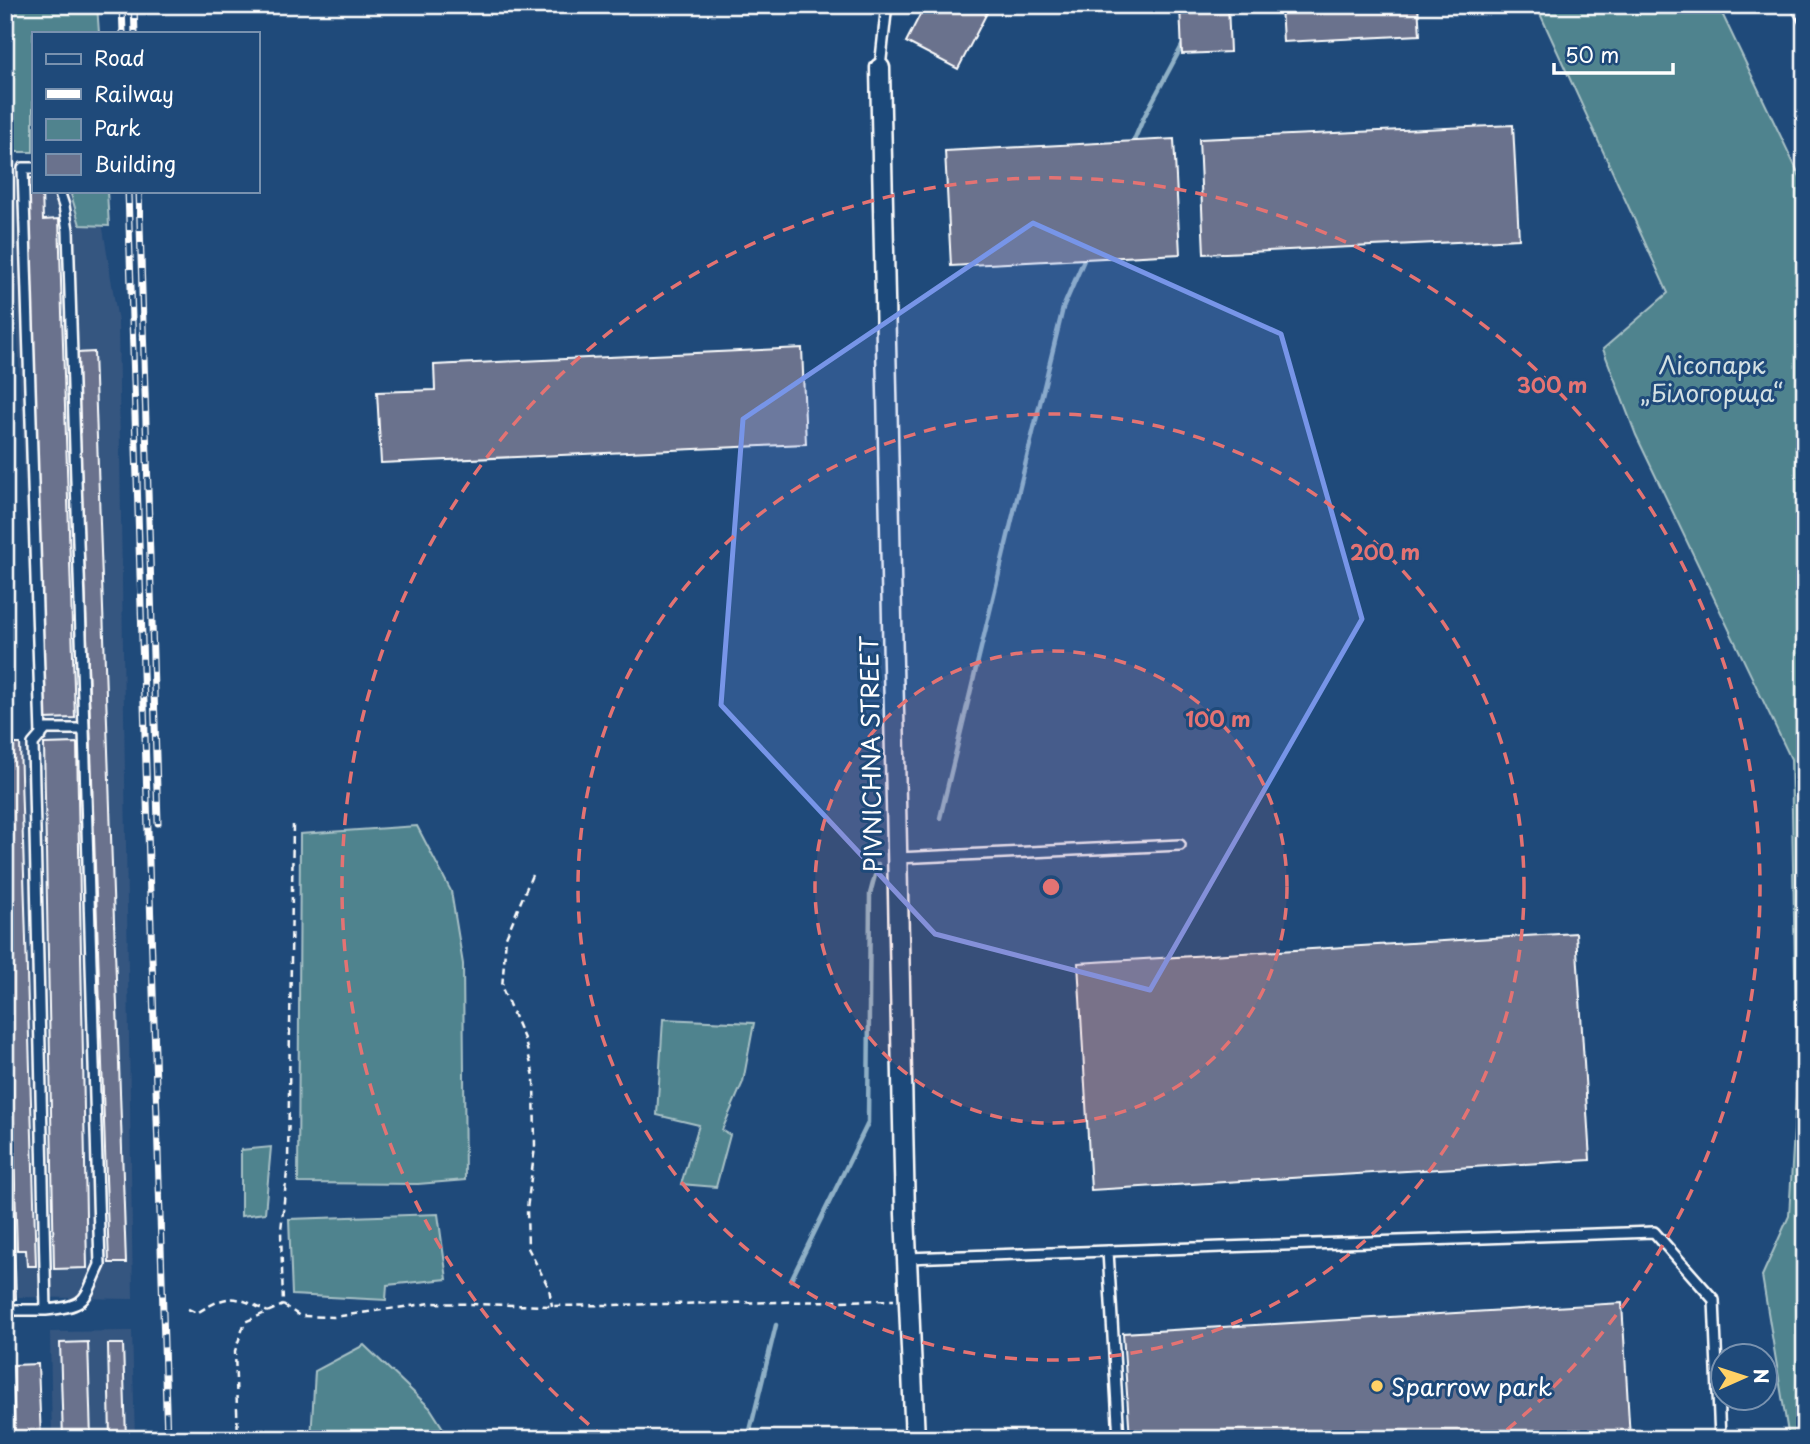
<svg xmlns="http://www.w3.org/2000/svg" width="1810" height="1444" viewBox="0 0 1810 1444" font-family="'Playpen Sans',sans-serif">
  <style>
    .built { fill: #365680 }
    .green { fill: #50838e; stroke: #a8c1c6; stroke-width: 2 }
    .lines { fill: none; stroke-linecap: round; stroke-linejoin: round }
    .stream { stroke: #8fb0c6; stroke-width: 4.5 }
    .building { fill: #6a728d; stroke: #fff; stroke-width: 2 }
    .service-casing { stroke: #fff; stroke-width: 14 }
    .minor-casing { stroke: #fff; stroke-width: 23 }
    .path { stroke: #fff; stroke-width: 2.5; stroke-dasharray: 7 5; stroke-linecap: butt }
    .service { stroke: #1f4a7a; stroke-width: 9 }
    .minor { stroke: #1f4a7a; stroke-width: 18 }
    .rail-casing { stroke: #fff; stroke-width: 7 }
    .rail { stroke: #1f4a7a; stroke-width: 4.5; stroke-dasharray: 13; stroke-linecap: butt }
    .marked { fill: #7795e8; fill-opacity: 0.2; stroke: #7795e8; stroke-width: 5; stroke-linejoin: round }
    .ring { fill: none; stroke: #e47373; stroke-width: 3.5; stroke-dasharray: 12 9 }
    .poi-dot { fill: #ffd166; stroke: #1f4a7a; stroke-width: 2.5 }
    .labels { text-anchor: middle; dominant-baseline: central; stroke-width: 6; stroke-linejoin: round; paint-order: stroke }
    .park-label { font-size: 24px; fill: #d3e0e3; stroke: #1f4a7a }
    .street-label { font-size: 24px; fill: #fff; stroke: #1f4a7a }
    .poi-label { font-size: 24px; fill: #fff; stroke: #1f4a7a; text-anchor: start }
    .centre { fill: #e47373; stroke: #1f4a7a; stroke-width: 3.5 }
    .ring-label { font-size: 21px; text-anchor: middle; font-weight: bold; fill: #e47373; stroke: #1f4a7a; stroke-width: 6; stroke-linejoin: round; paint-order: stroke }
  </style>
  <rect width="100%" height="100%" fill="#1f4a7a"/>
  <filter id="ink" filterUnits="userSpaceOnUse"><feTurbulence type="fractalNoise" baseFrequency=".0143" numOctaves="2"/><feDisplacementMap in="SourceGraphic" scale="14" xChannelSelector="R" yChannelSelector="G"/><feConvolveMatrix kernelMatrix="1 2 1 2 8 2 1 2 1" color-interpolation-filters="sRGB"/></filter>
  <g filter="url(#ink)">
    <path class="built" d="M33,161V191H97L118,322L133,1299L18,1297L5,914V745H29L36,732L10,163Z
      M132,1331L135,1439H52L50,1332Z"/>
    <path class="green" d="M5,5H97L99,33H33V152H5Z
      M1536,5H1718L1805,187V1439H1789L1762,1276L1789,1216L1797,1079L1791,759L1636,435L1603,349L1668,293Z
      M70,191H107L109,226L80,225Z
      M417,826L451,891L463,964L465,1180L418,1184L298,1183L300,834Z
      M663,1019L754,1023L743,1082L722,1130L730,1135L716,1187L681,1184L699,1125L657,1115Z
      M271,1147L265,1213L241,1216V1150Z
      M438,1214L447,1279L387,1285L386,1300L292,1295L289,1219Z
      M364,1345L430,1408L450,1439H311L315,1371Z"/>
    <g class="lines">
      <path class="stream" d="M1132,145L1144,117L1183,44
        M940,818L1063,308L1087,253
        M791,1280L868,1123L870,894L878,864
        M748,1439L776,1325"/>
    </g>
    <path class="building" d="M925,5H991L958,69L906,42Z
      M1180,5H1228L1230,52L1182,54Z
      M1281,5H1418L1420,35L1283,42Z
      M1513,125L1519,239L1204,254L1199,139Z
      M1174,139L1180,254L951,266L945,151Z
      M27,178H33V191H42L43,220L59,219L75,718L44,719Z
      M802,348L806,444L381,463L377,392L435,390L434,365Z
      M94,352L126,1263H109L77,353Z
      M77,743L87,1268L54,1269L44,744Z
      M5,744H20L36,1266H27L26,1250H17L5,855Z
      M1576,933L1590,1160L1091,1190L1078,963Z
      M5,1104L9,1197H5Z
      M5,1200H13L16,1299H5Z
      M1622,1303L1630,1439H1130L1123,1333Z
      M88,1342L91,1439H63L60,1343Z
      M108,1344H123L126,1439H110Z
      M38,1364L41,1439H15L13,1365Z"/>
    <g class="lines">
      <g class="service-casing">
        <path id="service" d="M880,68L886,13L889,5
          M33,168H23L41,736
          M897,858L1180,845
          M1108,1251L1119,1439
          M907,1258L1654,1232L1714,1300L1720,1439
          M5,1310H46L33,744L46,729H84L68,230L64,206L59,191
          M46,1310C88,1306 83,1301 100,1265L84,729"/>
      </g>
      <g class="minor-casing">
        <path id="minor" d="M880,68L905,1214L915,1439"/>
      </g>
      <path class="path" d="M293,825L288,1162L281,1231L283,1305L300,1316L334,1317L431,1303L552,1306L894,1300
        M532,875L506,937L502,988L525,1041L534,1076L535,1147L527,1209L528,1248L549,1288L552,1306
        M188,1309L197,1313C229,1293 235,1295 268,1312
        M238,1439L235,1351L245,1322L283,1305"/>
      <use href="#service" class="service"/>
      <use href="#minor" class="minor"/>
      <g class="rail-casing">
        <path id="rail" d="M122,5L123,33
          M134,5L135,33
          M1792,5L1805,29
          M128,191L167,1439
          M139,191L158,823"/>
      </g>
      <use href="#rail" class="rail"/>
    </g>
  </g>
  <path class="marked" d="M1033,223L1281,334L1362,619L1150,990L935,934L721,705L743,419Z"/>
  <circle cx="1051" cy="887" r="236" fill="#e47373" fill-opacity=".12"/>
  <g class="ring">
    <circle cx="1051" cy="887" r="236"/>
    <circle cx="1051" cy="887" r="473"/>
    <path d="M605 1438A709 709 0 1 1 1497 1438"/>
  </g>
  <circle class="poi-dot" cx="1377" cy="1386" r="7"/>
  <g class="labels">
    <g class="park-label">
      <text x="1712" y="364">Лісопарк<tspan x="1712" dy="28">„Білогорща“</tspan></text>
    </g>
    <g class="street-label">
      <text transform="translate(870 754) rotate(-91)">PIVNICHNA STREET</text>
    </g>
    <g class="poi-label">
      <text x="1391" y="1386">Sparrow park</text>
    </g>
  </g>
  <circle cx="1051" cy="887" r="10" class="centre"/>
  <g class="ring-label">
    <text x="1552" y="393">300 m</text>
    <text x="1385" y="560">200 m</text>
    <text x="1218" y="727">100 m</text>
  </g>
  <rect width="1810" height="1444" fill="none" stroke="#1f4a7a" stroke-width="28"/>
  <rect x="14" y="14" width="1782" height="1416" fill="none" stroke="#fff" stroke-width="2.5" filter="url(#ink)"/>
  <rect x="32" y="32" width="228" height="161" fill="#1f4a7a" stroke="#7992af" stroke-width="2"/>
  <rect x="46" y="54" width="35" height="10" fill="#1f4a7a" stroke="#7992af" stroke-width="2"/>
  <text x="94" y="66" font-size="21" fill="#ffffff">Road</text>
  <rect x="46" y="89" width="35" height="10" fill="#ffffff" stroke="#7992af" stroke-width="2"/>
  <text x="94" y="102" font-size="21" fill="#ffffff">Railway</text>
  <rect x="46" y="119" width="35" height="21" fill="#50838e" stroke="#7992af" stroke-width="2"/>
  <text x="94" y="136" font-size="21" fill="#ffffff">Park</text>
  <rect x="46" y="154" width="35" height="21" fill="#6a728d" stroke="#7992af" stroke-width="2"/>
  <text x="94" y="172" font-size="21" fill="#ffffff">Building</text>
  <g transform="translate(1744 1377) rotate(87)"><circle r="33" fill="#1f4a7a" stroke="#7992af" stroke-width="2"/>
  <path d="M0-5L12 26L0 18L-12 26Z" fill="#ffd166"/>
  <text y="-10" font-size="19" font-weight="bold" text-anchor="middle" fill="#ffffff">N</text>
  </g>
  <path d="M1554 63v10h119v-10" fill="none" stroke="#ffffff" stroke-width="3.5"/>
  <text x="1565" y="63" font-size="21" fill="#ffffff" stroke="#1f4a7a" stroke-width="5" paint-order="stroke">50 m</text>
</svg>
